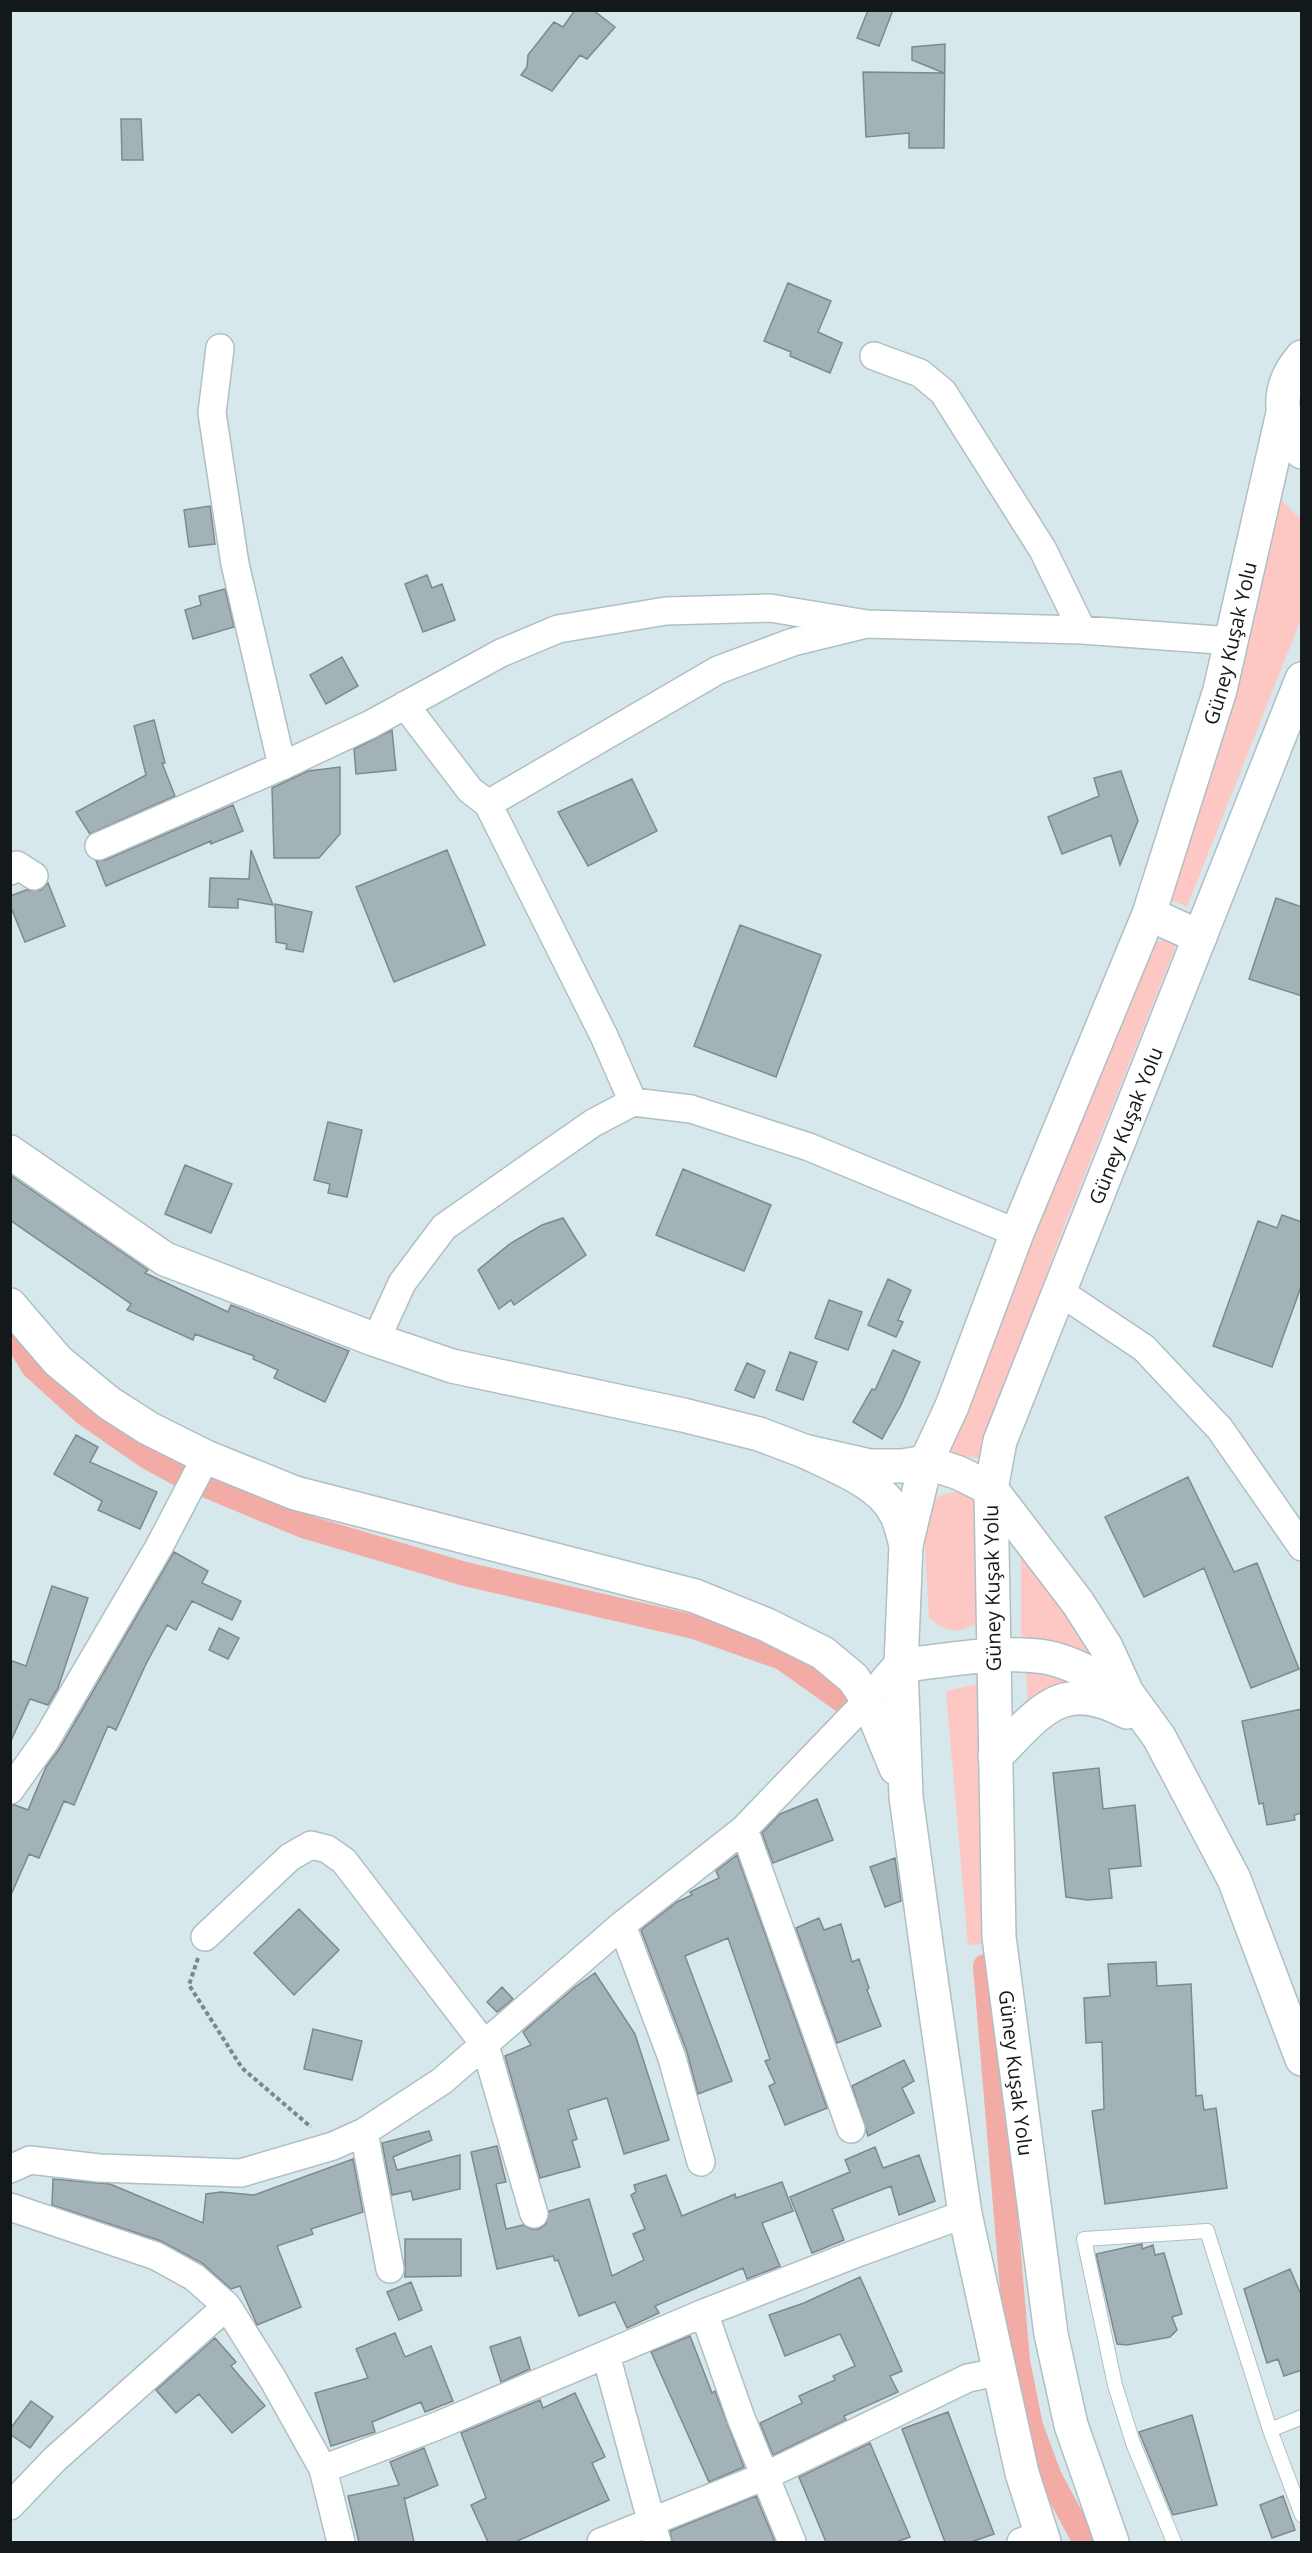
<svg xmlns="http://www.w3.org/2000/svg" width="1312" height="2553" viewBox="0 0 1312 2553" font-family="'Open Sans',sans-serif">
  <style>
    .green { fill: #fdc8c3 }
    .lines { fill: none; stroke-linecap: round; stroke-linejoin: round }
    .canal { stroke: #f2aca5; stroke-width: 24 }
    .building { fill: #a2b2b7; stroke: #7b8a8f; stroke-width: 1.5 }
    .lane-casing { stroke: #afbfc4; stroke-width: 16 }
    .street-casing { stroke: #afbfc4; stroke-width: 30 }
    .secondary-casing { stroke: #afbfc4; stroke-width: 36 }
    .path { stroke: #7b878b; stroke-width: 4; stroke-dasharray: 4.5 3; stroke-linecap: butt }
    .lane { stroke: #fff; stroke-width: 14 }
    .street { stroke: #fff; stroke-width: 27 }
    .secondary { stroke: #fff; stroke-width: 33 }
    .labels { text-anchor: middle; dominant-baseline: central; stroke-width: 6; stroke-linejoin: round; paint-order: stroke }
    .street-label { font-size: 20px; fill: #13191b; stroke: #fff }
  </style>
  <rect width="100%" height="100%" fill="#d7e8ed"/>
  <path class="green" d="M1277,495L1301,520V619L1187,907L1171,900Z
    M1166,939L1174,941L1176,946L1065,1224L978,1458L944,1454L1148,945Z
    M957,1492L974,1497L982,1505L985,1617C963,1633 951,1636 929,1618L923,1513C933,1499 939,1493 957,1492Z
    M1021,1549L1119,1681L1045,1642L1021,1636Z
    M1026,1668L1085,1683L1028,1707Z
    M986,1682L999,1943L968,1945L946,1691Z"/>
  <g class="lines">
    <path class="canal" d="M10,1329L33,1367L85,1414L147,1457L180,1475L303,1526L465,1574L694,1627L782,1658L848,1705
      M985,1966L1018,2361L1031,2426L1050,2477L1085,2542"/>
  </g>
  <path class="building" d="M575,10H593L615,27L587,59L580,55L552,91L521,75L527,67L528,55L554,22L563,27Z
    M868,10H893L879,46L857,38Z
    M945,44L944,148H909V133L866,137L863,72L944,73L912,60V47Z
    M121,119H141L143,160H122Z
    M788,283L831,301L818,332L842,343L830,373L790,356L791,352L764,341Z
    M210,506L215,544L189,547L184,510Z
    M427,575L432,588L442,584L455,620L423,632L405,584Z
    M225,589L234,627L193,639L185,610L201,605L199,596Z
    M342,657L358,686L326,704L310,675Z
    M154,720L165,763H162L175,796L90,834L76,812L146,775L134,726Z
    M392,730L396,770L356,774L354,749Z
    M340,767V834L319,858H274L272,788L308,771Z
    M1121,771L1138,821L1120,865L1111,835L1062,854L1048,817L1099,796L1094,778Z
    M632,779L657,831L588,866L558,812Z
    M233,805L243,831L211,844V841L106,886L96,861L105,860Z
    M251,850L273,905L238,899V908L209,907L210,878L249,879Z
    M447,850L485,945L394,982L356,887Z
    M48,883L65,926L25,942L10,905V896L26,890H41Z
    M1276,898L1302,907V996L1249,979Z
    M275,904L312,912L303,952L286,949L287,944L276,942Z
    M740,925L821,955L776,1077L694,1046Z
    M328,1122L362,1130L347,1197L328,1193L330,1184L314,1180Z
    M185,1165L232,1184L211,1233L165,1214Z
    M683,1169L771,1205L744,1271L656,1235Z
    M10,1175L148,1270L145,1273L228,1312L231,1305L349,1351L325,1402L274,1378L278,1370L253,1359L254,1356L195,1334L193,1340L127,1310L131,1304L10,1220Z
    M1282,1215L1302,1222V1284L1272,1367L1213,1346L1258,1221L1277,1228Z
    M563,1218L586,1255L514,1305L511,1300L499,1309L478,1270L511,1243L542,1225Z
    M888,1279L911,1290L898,1320L903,1322L896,1337L868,1325Z
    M829,1300L862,1312L848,1350L815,1338Z
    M893,1350L920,1362L901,1405L882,1439L853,1422L872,1389L875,1390Z
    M790,1352L817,1362L803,1400L776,1390Z
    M747,1363L765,1371L754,1398L735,1390Z
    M76,1435L98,1447L90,1462L157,1492L140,1529L98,1510L102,1501L54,1474Z
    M1188,1477L1234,1572L1257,1563L1299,1669L1251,1688L1204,1568L1144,1597L1105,1517Z
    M174,1552L208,1571L202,1583L241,1601L232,1620L192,1601L176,1630L167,1625L145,1666L116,1730L108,1726L74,1805L64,1801L39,1858L29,1854L10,1897V1805H15L28,1810L46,1767L60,1748Z
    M52,1586L88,1598L58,1688L48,1705L30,1699L10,1743V1660L26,1666Z
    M219,1628L239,1638L228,1659L209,1650Z
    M1302,1709V1813L1294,1815L1295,1820L1267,1825L1263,1803L1259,1804L1242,1721Z
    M1099,1768L1103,1809L1135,1805L1141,1866L1109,1869L1112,1898L1087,1900L1066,1897L1053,1773Z
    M817,1799L833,1840L773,1863L762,1833L780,1814Z
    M737,1855L827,2108L785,2125L769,2086L775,2083L765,2061L770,2059L728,1938L685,1956L732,2081L698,2094L687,2052L641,1930L677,1902L692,1895L690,1892L719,1878L716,1871Z
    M895,1858L901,1901L885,1907L870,1867Z
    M299,1909L339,1950L294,1995L254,1953Z
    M819,1918L824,1930L841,1924L852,1962L859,1959L869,1988L867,1990L881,2026L837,2043L796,1928Z
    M1156,1962L1157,1986L1191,1984L1196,2096L1202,2095L1204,2110L1216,2108L1227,2188L1105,2204L1092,2111L1104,2109L1102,2042L1086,2043L1084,1998L1110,1996L1108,1964Z
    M595,1973L635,2034L669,2140L624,2154L607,2098L568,2110L577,2139L572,2141L580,2167L540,2178L505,2056L531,2045L523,2032L575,1987Z
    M502,1987L513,1999L497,2012L487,2002Z
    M313,2029L362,2041L352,2080L304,2069Z
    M904,2060L914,2081L902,2088L914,2113L868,2136L852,2086Z
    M429,2131L432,2140L393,2157L397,2170L460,2155V2189L413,2200L411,2191L392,2195L382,2143Z
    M497,2146L506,2182L496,2184L506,2229L523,2225L531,2229H539L546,2224L549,2211L589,2199L612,2276L644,2260L633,2234L645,2229L631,2195L636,2192L634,2185L666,2175L682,2216L735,2194L736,2198L782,2182L793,2211L762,2223L780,2266L747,2279L743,2268L655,2306L659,2313L627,2328L615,2302L579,2316L558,2260L555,2261L553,2256L497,2269L471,2152Z
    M875,2147L883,2168L919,2155L935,2201L899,2215L891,2186L832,2209L844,2240L812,2253L790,2197L850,2172L845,2160Z
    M353,2159L363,2212L311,2229L313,2234L277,2246L301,2307L257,2325L240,2286L231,2289L202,2263L161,2241L52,2205L53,2179L110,2184L203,2223L206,2194L221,2192L254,2195Z
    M405,2239H461V2276L405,2277Z
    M1142,2244V2249L1153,2245L1155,2255L1164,2253L1182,2314L1172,2317L1177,2330L1170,2337L1127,2345L1117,2344L1096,2254Z
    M1290,2269L1302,2297V2370L1284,2376L1278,2359L1267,2363L1244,2289Z
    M860,2277L902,2371L890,2376L898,2392L844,2416L846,2420L773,2455L760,2423L802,2403L799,2396L835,2380L833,2376L855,2366L840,2334L785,2356L769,2315L804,2303Z
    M411,2282L422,2310L399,2320L387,2292Z
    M395,2333L405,2357L431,2346L453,2401L425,2412L421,2402L372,2422L375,2432L331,2446L315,2393L368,2378L356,2349Z
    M690,2336L712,2393L715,2391L744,2467L709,2482L651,2352Z
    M520,2337L530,2369L501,2382L490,2347Z
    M215,2338L236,2362L231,2366L265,2406L232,2433L199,2394L176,2413L156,2390Z
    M575,2393L605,2457L592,2463L609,2500L515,2542H488L471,2505L486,2498L461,2433L540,2400L543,2408Z
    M31,2401L53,2417L30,2448L10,2434V2429Z
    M948,2412L994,2534L971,2542H945L902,2429Z
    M1192,2415L1217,2505L1173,2515L1139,2432Z
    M870,2443L910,2537L896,2542H826L799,2477Z
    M424,2448L438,2485L405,2499L404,2497L414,2542H359L348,2496L399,2485L390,2462Z
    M756,2496L775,2542H672L670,2531Z
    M1283,2496L1295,2530L1272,2538L1260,2505Z"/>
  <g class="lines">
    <g class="lane-casing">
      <path id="lane" d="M1302,2417L1270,2430L1302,2515
        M1174,2542L1133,2443L1115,2385L1084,2239L1207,2231L1270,2430"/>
    </g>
    <g class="street-casing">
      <path id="street" d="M220,348L212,413L235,564L282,766
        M874,356L920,373L943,392L1043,550L1082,630
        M405,705L470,790L488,804L604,1036L633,1102
        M488,804L718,670L793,642L867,624L1082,630L1232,641
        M99,846L282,766L371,724L501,653L558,629L666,611L770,608L867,624
        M10,871L17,865L34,876
        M1060,1292L1144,1348L1220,1429L1302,1547
        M376,1340L402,1283L444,1227L593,1123L633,1102L691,1109L809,1147L1017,1233
        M10,1790L46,1740L159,1547L206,1457
        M744,1829L851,2129
        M622,1925L672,2058L701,2162
        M205,1937L290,1857L311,1845L327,1849L344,1861L485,2045L534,2214
        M364,2132L390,2269
        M10,2169L30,2160L99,2168L241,2173L333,2146L364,2132L442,2081L622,1925L744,1829L868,1700
        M10,2207L156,2256L194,2277L227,2306L274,2381L323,2469L341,2542
        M704,2313L741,2418L792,2542
        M606,2355L657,2542
        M323,2469L437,2426L704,2313L860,2252L965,2214
        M10,2506L55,2459L227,2306
        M601,2542L765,2476L968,2378L998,2372
        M1021,2542L1041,2534"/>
    </g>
    <g class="secondary-casing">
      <g id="secondary">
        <path d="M1302,357C1275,388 1278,420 1302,452"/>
        <path d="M1149,914L1200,937"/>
        <path d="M10,1152L165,1259L376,1340L452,1366L683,1415L759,1434L804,1451"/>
        <path d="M10,1305L58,1361L109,1403L148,1428L206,1457L295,1493L695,1596L767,1625L823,1653L853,1678L868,1700L896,1768"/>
        <path d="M886,1682L901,1665C945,1661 993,1651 1038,1656C1069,1659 1100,1679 1127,1693L1106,1647L1078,1603L991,1489L959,1473L926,1462L902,1466H870L804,1451C833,1465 882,1483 896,1514C901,1523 903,1535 906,1545"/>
        <path d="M1127,1693L1159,1737L1234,1879L1302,2059"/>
        <path d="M995,1757C1040,1712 1061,1677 1127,1712"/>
        <path id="s1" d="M1044,2542L1022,2473L965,2214L930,1972L906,1797L901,1665L906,1545L926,1462L952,1406L1017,1233L1149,914L1220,690L1283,413"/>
        <path id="s2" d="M1112,2542L1071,2425L1051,2334L999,1937L991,1489L1000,1441L1302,679"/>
      </g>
    </g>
    <path class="path" d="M198,1958L189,1985L242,2068L311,2127"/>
    <use href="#lane" class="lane"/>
    <use href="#street" class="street"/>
    <use href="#secondary" class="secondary"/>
  </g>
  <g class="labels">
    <g class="street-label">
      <text stroke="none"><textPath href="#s1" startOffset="1971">Güney Kuşak Yolu</textPath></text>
      <text stroke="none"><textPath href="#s2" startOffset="1454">Güney Kuşak Yolu</textPath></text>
      <text transform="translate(992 1588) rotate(-91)">Güney Kuşak Yolu</text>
      <text transform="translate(1016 2073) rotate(83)">Güney Kuşak Yolu</text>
    </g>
  </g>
  <rect width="1312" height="2553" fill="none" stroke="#13191b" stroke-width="24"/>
</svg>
